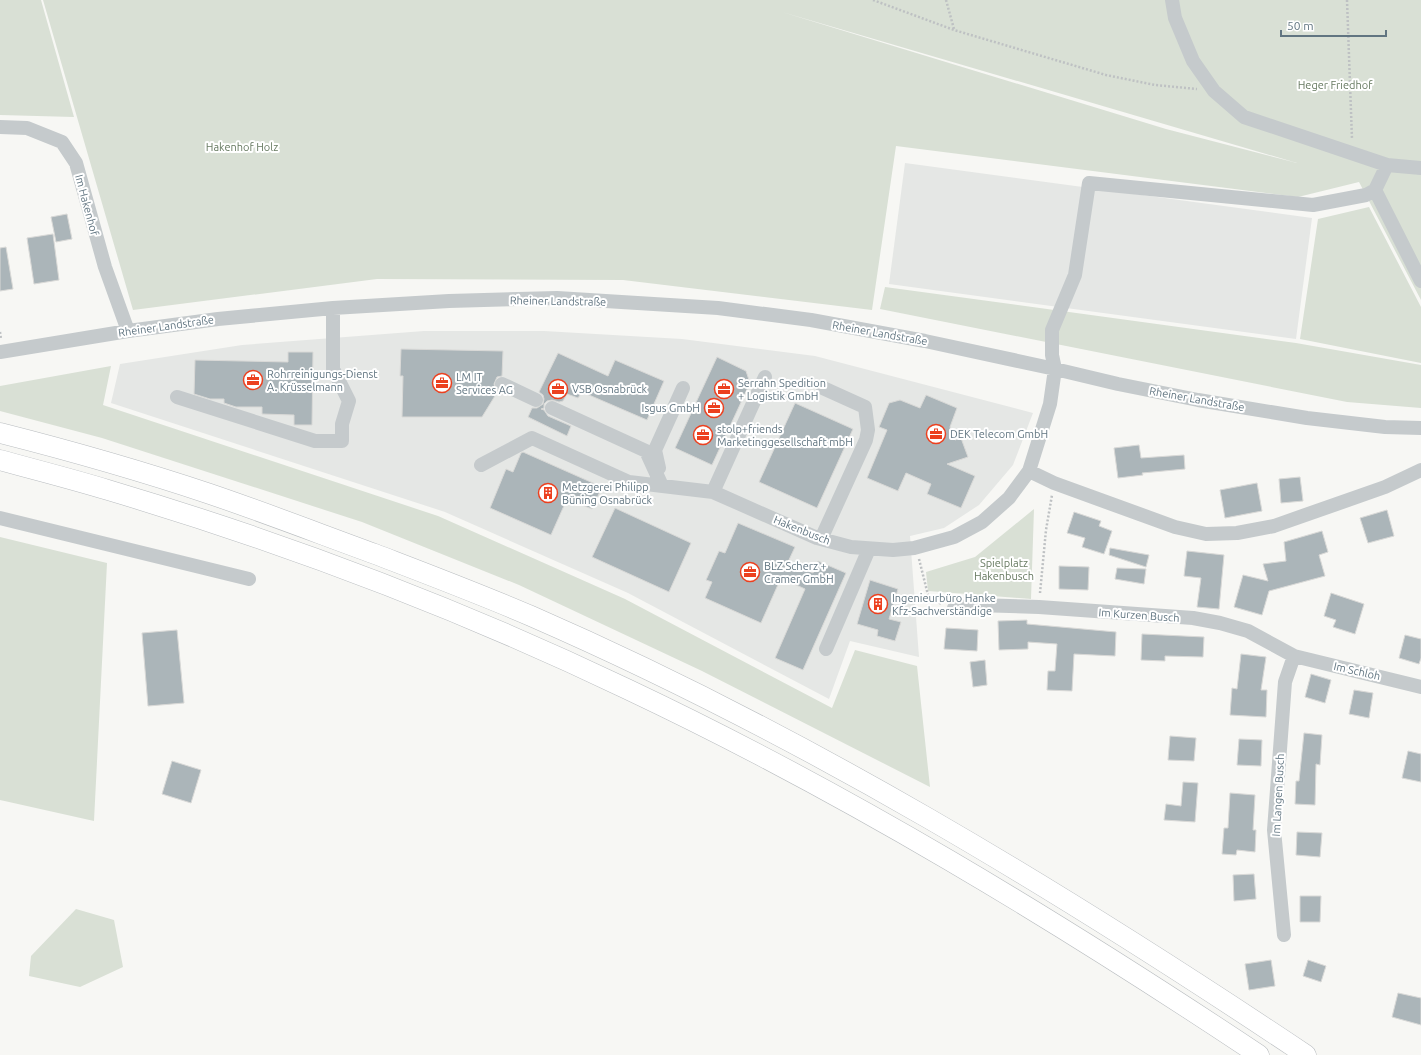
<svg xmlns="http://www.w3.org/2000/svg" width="1421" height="1055" viewBox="0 0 1421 1055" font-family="Ubuntu,sans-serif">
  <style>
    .built { fill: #e5e7e5 }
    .green { fill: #d9e0d5; fill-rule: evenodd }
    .building { fill: #abb5b9; stroke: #d9d9d7 }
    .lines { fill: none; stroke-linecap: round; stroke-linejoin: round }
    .highway-casing { stroke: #b9bdc0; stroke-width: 21 }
    .path { stroke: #bec1c3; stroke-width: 2.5; stroke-dasharray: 2 2; stroke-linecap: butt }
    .minor { stroke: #c5cacc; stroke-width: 14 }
    .highway { stroke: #fff; stroke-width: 20 }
    .labels { text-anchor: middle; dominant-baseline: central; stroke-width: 4; stroke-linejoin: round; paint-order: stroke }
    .park-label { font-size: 11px; fill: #667960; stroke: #fff }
    .street-label { font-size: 11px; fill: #617581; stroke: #fff }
    .poi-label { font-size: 11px; fill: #617581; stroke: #fff; text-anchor: start }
  </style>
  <rect width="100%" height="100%" fill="#f7f7f4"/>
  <path class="built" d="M905,163L1312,218L1296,339L889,284Z
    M424,331H544L682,339L815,356L1033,413L1013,465L979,505L944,528L910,536L919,657L850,641L829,699L628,593L445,512L111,403L120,364L242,345Z"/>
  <path class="green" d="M0,0H41L74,117L0,115Z
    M43,0H1421V300L1359,182L1298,197L896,146L872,310L623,280L377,279L133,310ZM782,12L1297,163L1166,129Z
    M1369,207L1421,307V363L1300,339L1318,219Z
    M885,287L1296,343L1421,365V408L1347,402L880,309Z
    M111,366L103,405L438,516L625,599L832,708L855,650L917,666L930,787L702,671L519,585L362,522L102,438L0,411V386Z
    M1034,509L1031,599L928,591L926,572L975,557Z
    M0,537L107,563L94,821L0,800Z
    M76,909L114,920L123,967L80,987L29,976L31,956Z"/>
  <path class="building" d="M67,214L72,239L56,242L51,217Z
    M53,234L59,280L34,284L27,238Z
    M6,247L13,289L0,291V248Z
    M401,349L503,351L502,376L497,377L494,384L495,388L498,391L482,417H402L403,376H400Z
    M288,352H313L312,425H294V415L262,414V407H236L224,403V399H210L194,394L195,360L288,362Z
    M558,353L608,376L615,360L664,381L647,420L582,392L578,398L567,394L563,401L559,402L552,400L547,401L544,404V408L541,409L544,410L548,416L571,426L567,436L528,417L532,408H537L543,404L544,399L543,395L539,392Z
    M717,357L746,371L750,383L712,465L675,448Z
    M926,395L957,408L950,427L955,440L961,438L968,457L947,464L975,476L961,508L927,494L931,484L906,473L898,491L867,478L887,430L879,427L889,403L900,400L920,408Z
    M795,403L853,429L817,508L759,482Z
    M1139,445L1141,458L1184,455L1185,469L1142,473L1143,475L1118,478L1114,448Z
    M523,452L602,487L592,509L567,499L551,535L490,508L506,469L513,472L521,453Z
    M1300,477L1303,501L1281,503L1279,479Z
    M1257,483L1262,511L1225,518L1220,490Z
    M615,508L691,543L669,592L592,557Z
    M1387,510L1394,536L1368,543L1360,518Z
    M1074,512L1101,521L1099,526L1112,531L1104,554L1082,547L1085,538L1067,533Z
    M738,523L795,547L788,562L813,573L818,561L846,573L803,670L775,658L805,589L781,578L761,623L705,598L712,582L706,580L719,551L725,553Z
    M1322,531L1328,552L1319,555L1325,576L1269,591L1262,615L1234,607L1243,575L1268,581L1263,564L1286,561L1284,542Z
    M1110,548L1149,555L1146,567L1109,555Z
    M1187,551L1224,555L1219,609L1197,607L1201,578L1184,576Z
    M1059,566L1089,567L1088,590L1059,589Z
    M1117,568L1146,569L1144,584L1115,579Z
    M870,580L898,589L889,619L901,622L895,641L877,636L878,630L857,624Z
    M1331,593L1364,604L1355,634L1333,627L1336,620L1324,616Z
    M1027,620V624L1116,632L1115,656L1074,654L1072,691L1047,690L1048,671H1055L1057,644L1028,642V649L999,650L998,621Z
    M946,628L978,630L977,651L944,649Z
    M177,630L184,703L148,706L142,633Z
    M1142,634L1204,637L1203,657L1165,656V661L1141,660Z
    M1405,635L1421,639V658L1419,664L1399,658Z
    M1241,654L1266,657L1261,690H1267L1266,717L1230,715L1232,688L1237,689Z
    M985,660L987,685L973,687L970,662Z
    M1311,674L1331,680L1325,703L1305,697Z
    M1354,690L1373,693L1369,718L1349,714Z
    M1304,733L1322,735L1320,765L1316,764L1315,805L1295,804L1296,781H1299Z
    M1170,736L1196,738L1194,761L1168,760Z
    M1239,739L1262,740L1261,766L1237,765Z
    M1408,751L1421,754V782L1402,778Z
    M172,761L201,770L191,803L162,794Z
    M1183,782L1198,783L1195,822L1164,820L1166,804L1181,806Z
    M1230,793L1255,795L1253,830H1256L1255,852L1237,850L1236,855L1222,854L1224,828H1228Z
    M1297,832L1322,833L1320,857L1296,855Z
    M1254,874L1256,899L1234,901L1233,875Z
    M1300,896H1321L1320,922H1300Z
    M1271,960L1275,986L1249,990L1245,964Z
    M1308,960L1326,966L1321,982L1303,976Z
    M1398,993L1421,998V1025L1392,1017Z"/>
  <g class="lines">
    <g class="highway-casing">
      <path id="highway" d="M0,433C71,451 141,471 210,494C266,513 320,534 375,554C427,574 480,594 531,616C804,735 1059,890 1306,1055
        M0,460C36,470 72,479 108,490C286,543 460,609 627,689C847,793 1056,920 1259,1055"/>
    </g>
    <path class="path" d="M873,0L954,30L1106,75L1155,85L1197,89
      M946,0L954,29
      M1347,0L1352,139
      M0,332L1,339
      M919,559L929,599L942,604
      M1040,593L1046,530L1052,495"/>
    <path class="minor" d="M1172,0L1175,18L1193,61L1214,91L1244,117L1387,165L1421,168
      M0,127L27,128L62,142L76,163L105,267L128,331
      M1375,190L1421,281
      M0,352L128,331L218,319L333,308L449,301L557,298L718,308L811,320L925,341L1055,369L1118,384L1198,400L1307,418L1385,427L1421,428
      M502,384L536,400
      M177,397L315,441H342V424L349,401L333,369V308
      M552,408L646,451L662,486
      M481,465L532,438L629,482L713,492L817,538L851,547L893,550L914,548L954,537L982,522L1009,498L1029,471L1050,404L1055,369L1052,355V330L1075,275L1089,183L1313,205L1366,195L1375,190L1387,165
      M659,468L655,450L683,388
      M1029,471L1054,483L1175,527L1206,534L1237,533L1274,526L1385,487L1421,470
      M713,492L765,377
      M0,518L249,579
      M821,539L866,440L868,430L865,407L823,388
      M954,608L976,605L1039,607L1193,618L1220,623L1248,631L1294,656L1421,687
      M826,649L869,549
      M1284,935L1274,830L1285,682L1294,656"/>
    <use href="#highway" class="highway"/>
  </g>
  <defs>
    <g id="office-ring" transform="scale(1)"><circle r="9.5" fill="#fff" stroke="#ec401f" stroke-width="1.5"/><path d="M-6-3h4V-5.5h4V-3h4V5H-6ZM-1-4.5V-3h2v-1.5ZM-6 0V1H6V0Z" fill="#ec401f"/></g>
    <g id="building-ring" transform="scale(1)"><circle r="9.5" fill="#fff" stroke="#ec401f" stroke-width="1.5"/><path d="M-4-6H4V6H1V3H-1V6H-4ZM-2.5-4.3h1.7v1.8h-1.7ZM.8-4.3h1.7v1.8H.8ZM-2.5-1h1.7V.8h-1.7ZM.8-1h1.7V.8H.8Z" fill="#ec401f"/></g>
  </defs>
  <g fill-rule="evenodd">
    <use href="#office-ring" x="253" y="380"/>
    <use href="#office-ring" x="442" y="383"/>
    <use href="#office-ring" x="558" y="389"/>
    <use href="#office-ring" x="724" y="389"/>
    <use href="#office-ring" x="714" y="408"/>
    <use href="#office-ring" x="936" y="434"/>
    <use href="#office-ring" x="703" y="435"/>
    <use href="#building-ring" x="548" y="493"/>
    <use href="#office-ring" x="750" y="572"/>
    <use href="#building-ring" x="878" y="604"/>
  </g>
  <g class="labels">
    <g class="park-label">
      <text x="1335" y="85">Heger Friedhof</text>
      <text x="242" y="147">Hakenhof Holz</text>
      <text x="1004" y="563">Spielplatz<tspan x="1004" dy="13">Hakenbusch</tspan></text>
    </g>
    <g class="street-label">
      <text transform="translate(87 205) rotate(75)">Im Hakenhof</text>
      <text transform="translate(558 301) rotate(1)">Rheiner Landstraße</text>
      <text transform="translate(166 326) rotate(-8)">Rheiner Landstraße</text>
      <text transform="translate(880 333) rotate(10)">Rheiner Landstraße</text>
      <text transform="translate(1197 399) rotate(10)">Rheiner Landstraße</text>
      <text transform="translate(802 530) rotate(22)">Hakenbusch</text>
      <text transform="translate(1139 615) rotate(4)">Im Kurzen Busch</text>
      <text transform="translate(1357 671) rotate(13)">Im Schloh</text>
      <text transform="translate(1278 795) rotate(-87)">Im Langen Busch</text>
    </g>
    <g class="poi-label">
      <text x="267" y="374">Rohrreinigungs-Dienst<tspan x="267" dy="13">A. Krüsselmann</tspan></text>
      <text x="456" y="377">LM IT<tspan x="456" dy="13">Services AG</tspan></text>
      <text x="738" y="383">Serrahn Spedition<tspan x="738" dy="13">+ Logistik GmbH</tspan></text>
      <text x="572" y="389">VSB Osnabrück</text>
      <text x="700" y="408" text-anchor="end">Isgus GmbH</text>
      <text x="717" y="429">stolp+friends<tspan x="717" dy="13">Marketinggesellschaft mbH</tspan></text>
      <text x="950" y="434">DEK Telecom GmbH</text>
      <text x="562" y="487">Metzgerei Philipp<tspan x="562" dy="13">Büning Osnabrück</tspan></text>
      <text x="764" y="566">BLZ Scherz +<tspan x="764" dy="13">Cramer GmbH</tspan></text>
      <text x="892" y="598">Ingenieurbüro Hanke<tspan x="892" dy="13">Kfz-Sachverständige</tspan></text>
    </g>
  </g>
  <path d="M1281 30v6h105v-6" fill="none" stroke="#617581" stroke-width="2"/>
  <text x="1287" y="30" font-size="12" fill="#617581" stroke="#ffffff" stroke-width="3" paint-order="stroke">50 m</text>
</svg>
